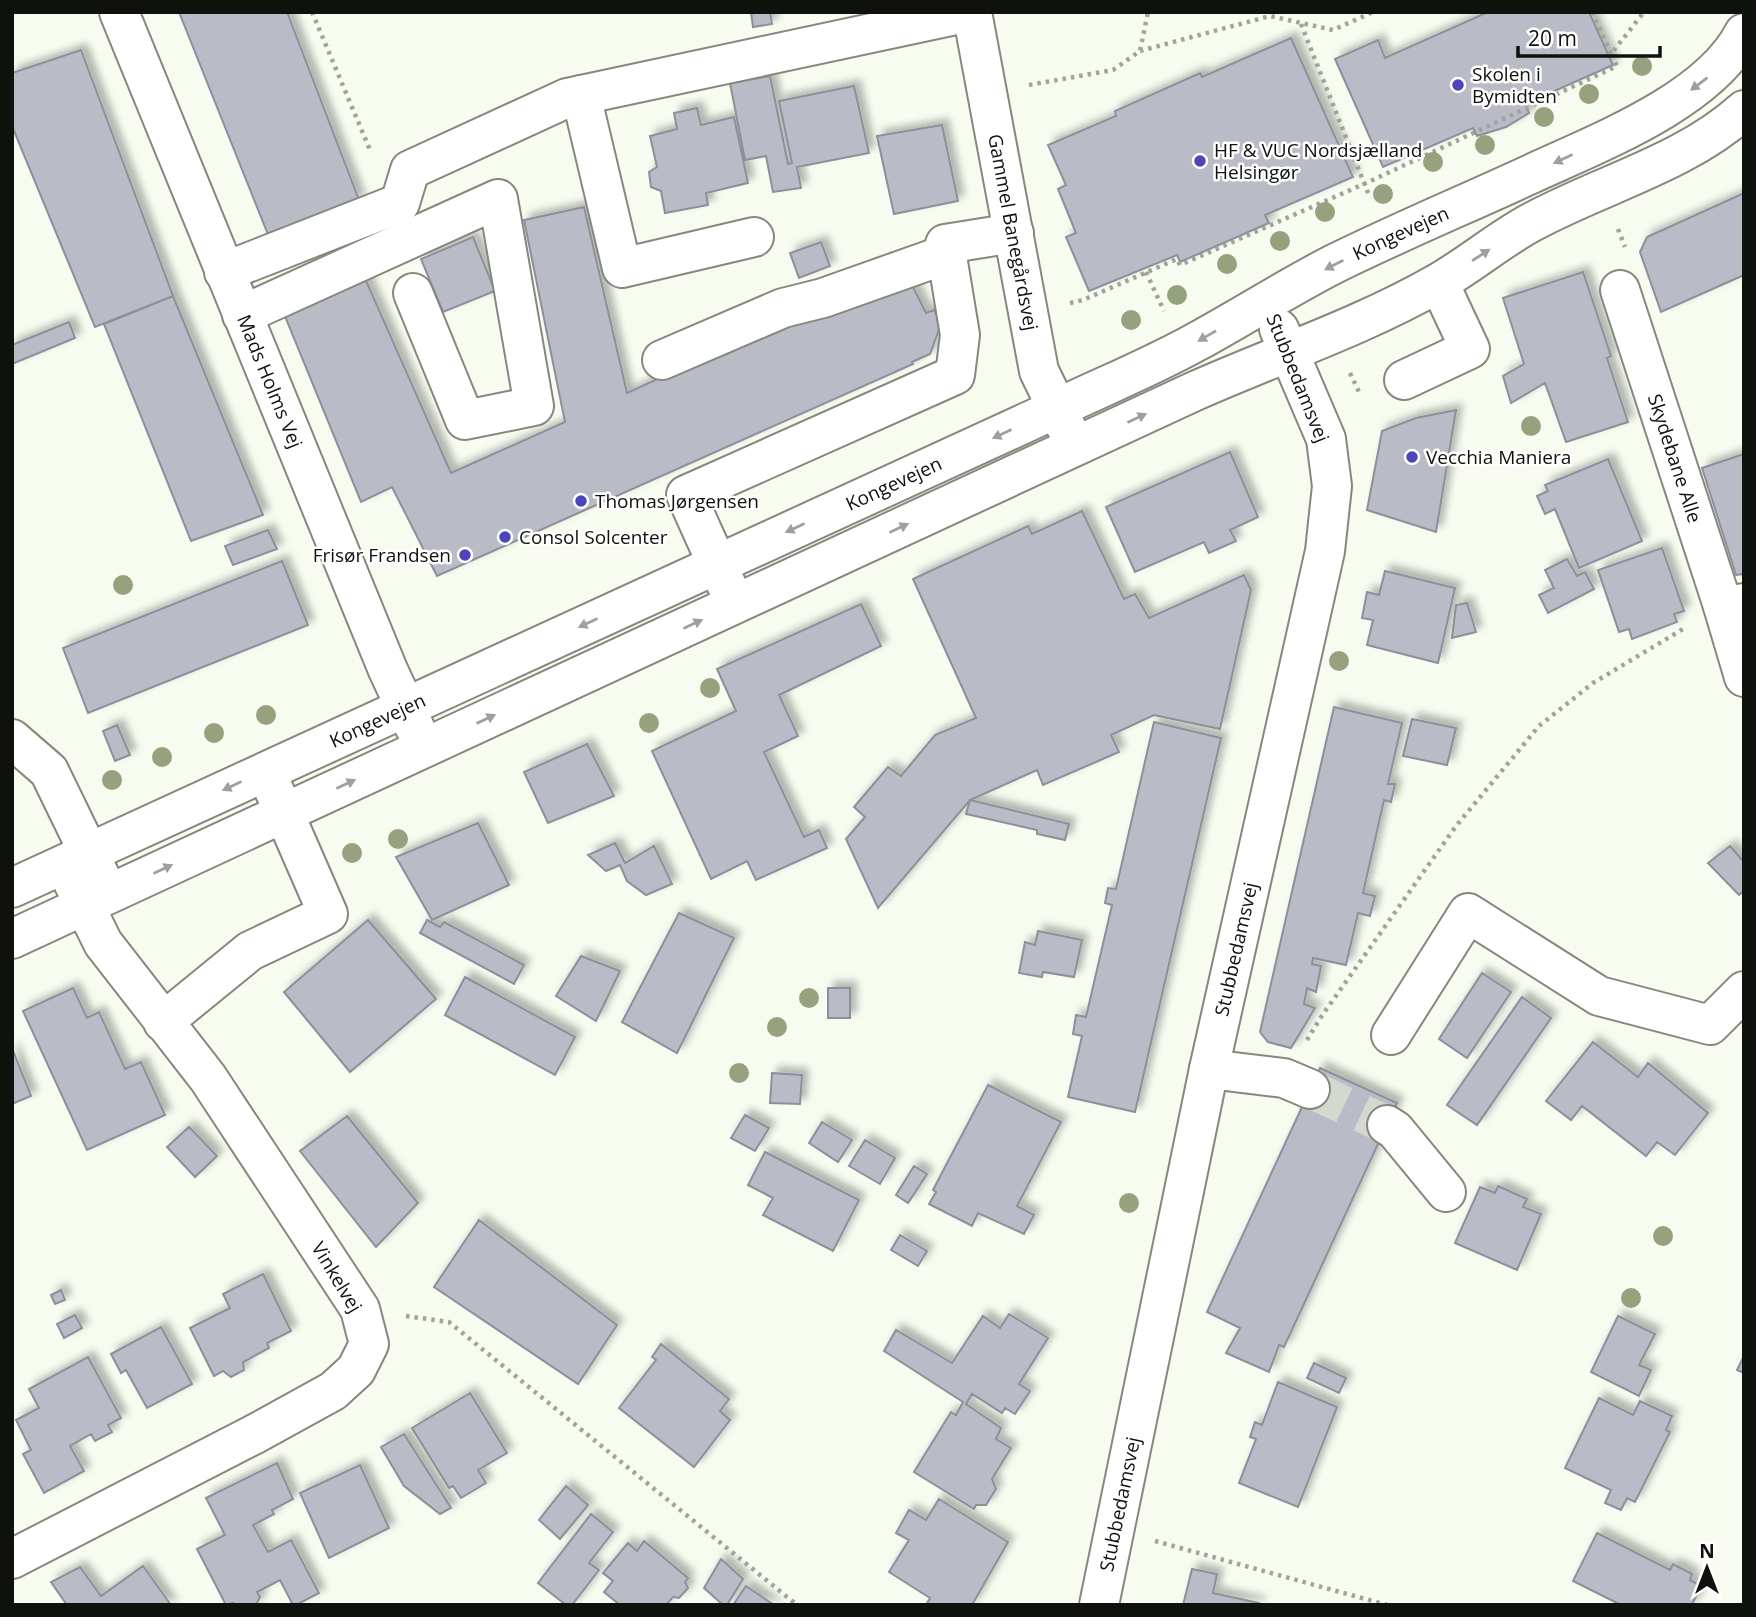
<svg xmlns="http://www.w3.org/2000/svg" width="1756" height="1617" viewBox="0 0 1756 1617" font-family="'Open Sans',sans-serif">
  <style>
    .building { fill: #b9bbc6; stroke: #8d8f9a; stroke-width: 2; filter: url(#shadow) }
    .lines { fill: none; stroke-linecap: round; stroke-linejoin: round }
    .minor-tunnel { stroke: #d4d8ce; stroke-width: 38; stroke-dasharray: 38 19; stroke-linecap: butt }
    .minor-casing { stroke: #84887d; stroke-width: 42 }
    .path { stroke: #a0a49b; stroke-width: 4.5; stroke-dasharray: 3.5 5; stroke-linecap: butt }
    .minor { stroke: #fff; stroke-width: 38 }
    .tree { fill: #96a17d }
    .oneway { fill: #9fa09e }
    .poi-dot { fill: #4d45bb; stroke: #fff; stroke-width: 2.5 }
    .labels { text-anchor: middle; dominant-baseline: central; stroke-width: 5; stroke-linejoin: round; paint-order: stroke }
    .poi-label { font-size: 19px; fill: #0f110d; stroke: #fff; text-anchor: start }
    .street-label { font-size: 19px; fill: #0f110d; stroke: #fff }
  </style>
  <defs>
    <filter id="shadow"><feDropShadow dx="6" dy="-6" stdDeviation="3.5" flood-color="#0004"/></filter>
  </defs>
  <rect width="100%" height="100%" fill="#f7fbf0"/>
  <path class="building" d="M179,12H287L359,200L269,237Z
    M751,12H770L772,24L753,27Z
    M1488,12H1589L1613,65L1525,104L1529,113L1506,127L1477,136L1473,128L1383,167L1335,59L1378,40L1385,58Z
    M1291,38L1353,177L1265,215L1269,223L1180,262L1177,255L1089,291L1066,237L1076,233L1058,189L1066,185L1048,145L1116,116L1115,111L1200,73L1202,77Z
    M81,50L173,296L95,327L12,126V73Z
    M770,76L788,164L792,163L779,101L854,86L869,153L797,167L801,188L773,192L766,156L745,160L730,83Z
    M697,108L701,125L734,117L748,183L706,193L708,205L665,213L661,191L651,187L649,172L657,167L650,136L677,129L674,113Z
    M942,125L958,201L894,214L877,136Z
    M1744,193V275L1661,312L1640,252L1647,237Z
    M584,207L627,393L869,282L909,279L926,313L934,310L941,324L930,354L912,362L913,364L437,576L392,487L361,502L280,304L360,267L451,473L565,422L524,220Z
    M473,237L495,291L443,312L421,259Z
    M821,242L830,266L799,278L790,253Z
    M1583,272L1611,356L1607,358L1628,422L1566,442L1545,383L1511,403L1503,376L1524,364L1503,298Z
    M173,296L263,515L191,541L104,324Z
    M69,322L75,338L12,364V345Z
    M1456,410L1436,532L1367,510L1382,431L1416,418Z
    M1230,452L1258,517L1230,530L1236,541L1209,553L1204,542L1135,572L1106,507Z
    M1744,454V574L1736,575L1702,468Z
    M1608,459L1642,541L1579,568L1555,509L1545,514L1537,496L1548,491L1545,485Z
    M1082,511L1124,599L1135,594L1149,618L1244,575L1251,590L1220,729L1154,715L1111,735L1119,752L1043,785L1037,770L970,800L878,908L846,839L865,817L854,807L888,767L901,776L935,735L976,718L913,579L1028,526L1032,534Z
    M268,530L277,549L233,565L225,546Z
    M1662,548L1684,611L1674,614L1677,622L1632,639L1629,629L1619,632L1598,570Z
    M1567,559L1577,576L1585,572L1594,589L1548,613L1539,595L1554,588L1545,570Z
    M282,561L308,625L88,713L63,648Z
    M1385,571L1455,588L1438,663L1367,645L1373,620L1362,618L1367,592L1379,595Z
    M1467,603L1476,632L1452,638L1456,605Z
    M861,604L881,646L779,695L798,736L764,752L804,837L819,830L827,848L756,880L747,861L711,879L652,751L736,711L717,669Z
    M1334,707L1402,723L1388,784H1395L1391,802L1384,800L1363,893L1375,896L1370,916L1358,913L1346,965L1313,958L1312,964L1321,966L1316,992L1307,988L1304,1004L1315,1008L1291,1048L1268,1042L1260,1032Z
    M1412,719L1456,728L1447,765L1403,756Z
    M1154,722L1221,738L1135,1112L1068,1097L1082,1036L1073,1034L1076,1015L1086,1017L1112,905L1105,903L1108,888L1116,889Z
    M117,725L130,755L115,761L103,731Z
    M587,744L614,796L548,823L524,772Z
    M970,800L1069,824L1065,840L1037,834V830L966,814Z
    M478,823L509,885L432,920L396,857Z
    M615,843L625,863L654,846L672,884L646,895L627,881L620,865L606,871L588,855Z
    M1730,846L1744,862V891L1739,895L1708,863Z
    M679,913L734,938L677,1053L622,1022Z
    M368,920L436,999L350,1072L284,992Z
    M427,920L440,927L444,922L524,965L514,984L420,933Z
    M1038,931L1082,940L1074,977L1043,972L1042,977L1019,973L1025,942L1035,945Z
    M581,956L620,971L596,1021L556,996Z
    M1482,973L1511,992L1467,1058L1439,1039Z
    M465,977L575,1037L555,1075L445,1015Z
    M73,988L87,1018L99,1012L125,1069L141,1062L165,1115L87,1150L23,1011Z
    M828,988H850V1018H828Z
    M1522,997L1551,1018L1477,1125L1447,1105Z
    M1593,1042L1638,1077L1648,1063L1708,1113L1675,1155L1657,1142L1646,1156L1582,1106L1571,1120L1546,1101Z
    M12,1048L31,1096L12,1104Z
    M1320,1068L1397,1103L1284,1347L1279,1345L1269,1372L1226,1353L1240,1328L1207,1312Z
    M772,1073L802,1075L800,1104L770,1103Z
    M988,1085L1061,1122L1017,1206L1034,1215L1024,1234L978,1213L972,1226L929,1204L936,1192L933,1190Z
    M745,1115L769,1128L755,1151L731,1138Z
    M347,1116L418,1203L376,1247L300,1151Z
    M822,1122L852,1140L838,1162L809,1143Z
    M189,1127L217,1156L195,1177L167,1147Z
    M865,1140L895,1158L880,1184L849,1166Z
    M765,1152L859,1200L833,1251L763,1215L773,1198L748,1185Z
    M914,1166L927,1174L908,1203L896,1195Z
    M1498,1186L1527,1199L1523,1207L1541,1214L1517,1270L1455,1243L1480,1187L1495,1193Z
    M479,1220L617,1325L578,1384L434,1287Z
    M900,1235L927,1251L918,1266L891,1250Z
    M263,1274L291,1331L267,1343L269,1348L243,1362L244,1370L231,1377L223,1371L214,1376L190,1328L230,1308L223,1294Z
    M61,1290L65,1300L55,1304L51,1295Z
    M1009,1314L1048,1338L1019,1384L1030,1391L1015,1414L1005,1408L1002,1413L972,1394L966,1404L1001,1428L996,1439L1011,1448L992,1479L996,1489L986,1505H976L974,1509L914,1472L951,1412L956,1415L963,1402L884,1351L896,1330L952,1363L983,1316L1000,1328Z
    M75,1315L82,1328L64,1338L57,1324Z
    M1618,1316L1655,1334L1639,1365L1651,1370L1639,1396L1591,1372Z
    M161,1327L192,1384L147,1408L126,1370L121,1373L111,1354Z
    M661,1344L729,1399L720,1411L730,1420L694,1467L619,1408L656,1360L652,1357Z
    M1744,1356V1373L1737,1370Z
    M88,1357L121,1418L108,1425L112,1432L95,1441L91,1434L70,1446L84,1471L44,1493L23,1454L31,1450L16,1420L39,1408L29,1389Z
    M1314,1363L1346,1378L1339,1393L1307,1378Z
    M1278,1382L1337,1407L1298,1507L1239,1483L1256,1439L1250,1437L1255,1422L1262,1425Z
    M470,1393L507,1453L478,1470L486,1483L461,1498L453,1486L449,1488L412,1428Z
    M1599,1398L1633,1415L1640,1401L1672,1416L1666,1430L1670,1432L1635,1502L1627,1498L1621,1510L1605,1503L1611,1490L1565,1468Z
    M404,1434L451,1508L440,1514L404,1486L381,1447Z
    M277,1463L293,1499L272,1510L274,1514L253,1525L268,1552L291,1540L319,1593L296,1605H293L280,1580L257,1592L260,1597L256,1605H234L233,1603L226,1605L197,1549L225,1535L206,1498Z
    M360,1465L389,1528L329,1558L300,1493Z
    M566,1486L588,1505L560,1539L539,1520Z
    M939,1499L1008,1542L972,1605H926L930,1598L889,1572L909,1540L896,1533L909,1510L926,1520Z
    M591,1514L613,1532L589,1563L599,1570L572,1605H566L538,1583Z
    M1597,1533L1670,1570L1673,1564L1692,1574L1690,1580L1701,1586L1692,1605H1621L1573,1581Z
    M644,1541L688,1578L685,1582L688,1588L679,1598L673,1597L666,1605H620L604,1592L613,1581L603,1573L628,1543L637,1551Z
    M721,1559L743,1579L727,1605H723L704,1588Z
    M143,1566L171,1605H67L51,1582L80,1567L101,1596Z
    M1192,1569L1217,1574L1213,1593L1259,1603V1605H1183Z
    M746,1586L774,1605H733Z"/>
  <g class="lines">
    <path class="minor-tunnel" d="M1310,1089L1387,1125"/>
    <g class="minor-casing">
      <g id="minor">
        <path id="s1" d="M119,12L388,670L415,728"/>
        <path id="s2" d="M972,12L1039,371L1068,431"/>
        <path d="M581,95L622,268L754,237"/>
        <path d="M224,272L400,203L410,170L567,98L970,12"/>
        <path id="s3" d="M1620,290L1723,606L1744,603"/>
        <path d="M242,315L498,199L534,406L465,420L413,293"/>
        <path d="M662,360L783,308L823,298L947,254"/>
        <path d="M1404,380L1470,349L1439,283"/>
        <path d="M727,586L686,495L955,375L960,335L945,244L1014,233"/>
        <path d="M1723,606L1744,677"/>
        <path d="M12,739L49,771L100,876"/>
        <path id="s4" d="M12,888L1058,408C1104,386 1151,367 1196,342C1242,317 1287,288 1334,264C1399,232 1466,204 1531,174C1598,143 1709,101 1744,33"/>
        <path d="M12,939L1195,391C1276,355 1361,327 1438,283C1471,264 1500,239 1532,222C1602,184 1684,164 1744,110"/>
        <path d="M163,1022L250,951L328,914L274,790"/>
        <path d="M1391,1035L1468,913L1599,996L1710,1025L1744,991"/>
        <path d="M1209,1069L1284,1078L1310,1089"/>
        <path d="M1387,1125L1395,1130L1446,1192"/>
        <path d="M12,1559L253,1435L333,1391L356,1370L369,1344L360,1309L208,1078L103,943L73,882"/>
        <path id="s5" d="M1099,1605L1209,1069L1325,551L1332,486L1326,439L1279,329"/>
      </g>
    </g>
    <path class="path" d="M312,12L370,150
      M1592,12L1611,54
      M1301,24L1370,198
      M1140,51L1270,16L1333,30L1373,12
      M1029,85L1113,70L1140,51L1148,12
      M1618,229L1625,247
      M1146,272L1164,311
      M1070,303L1083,300L1177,259L1180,265L1364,184L1617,66L1611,54L1644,12
      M1350,373L1360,394
      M1307,1040L1321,1017L1456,826L1539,726L1593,683L1683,629
      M406,1316L449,1322L797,1605
      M1155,1541L1387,1605"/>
    <use href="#minor" class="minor"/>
  </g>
  <g class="tree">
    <circle cx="1642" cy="66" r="10"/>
    <circle cx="1589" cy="94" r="10"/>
    <circle cx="1544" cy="117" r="10"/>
    <circle cx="1485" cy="145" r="10"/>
    <circle cx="1433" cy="162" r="10"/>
    <circle cx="1383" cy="194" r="10"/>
    <circle cx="1325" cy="212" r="10"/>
    <circle cx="1280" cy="241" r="10"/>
    <circle cx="1227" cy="264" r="10"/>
    <circle cx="1177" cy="295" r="10"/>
    <circle cx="1131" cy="320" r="10"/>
    <circle cx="1531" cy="426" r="10"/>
    <circle cx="123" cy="585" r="10"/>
    <circle cx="1339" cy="661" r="10"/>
    <circle cx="710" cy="688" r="10"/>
    <circle cx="266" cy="715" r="10"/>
    <circle cx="649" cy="723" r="10"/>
    <circle cx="214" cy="733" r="10"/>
    <circle cx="162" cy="757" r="10"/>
    <circle cx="112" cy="780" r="10"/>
    <circle cx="398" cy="839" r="10"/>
    <circle cx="352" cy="853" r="10"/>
    <circle cx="809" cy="998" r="10"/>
    <circle cx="777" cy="1027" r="10"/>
    <circle cx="739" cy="1073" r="10"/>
    <circle cx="1129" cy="1203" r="10"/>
    <circle cx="1663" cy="1236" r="10"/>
    <circle cx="1631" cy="1298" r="10"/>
  </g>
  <defs><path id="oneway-solid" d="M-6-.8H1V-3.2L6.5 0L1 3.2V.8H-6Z" transform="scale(1.75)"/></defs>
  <g class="oneway">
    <use href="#oneway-solid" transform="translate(1699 84) rotate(143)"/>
    <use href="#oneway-solid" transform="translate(1563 159) rotate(155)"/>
    <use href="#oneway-solid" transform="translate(1481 255) rotate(-33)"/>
    <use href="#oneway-solid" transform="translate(1334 265) rotate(153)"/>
    <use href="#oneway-solid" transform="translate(1207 336) rotate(150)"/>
    <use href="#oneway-solid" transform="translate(1137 418) rotate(-25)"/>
    <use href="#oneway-solid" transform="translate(1002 434) rotate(155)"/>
    <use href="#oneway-solid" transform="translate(795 528) rotate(155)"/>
    <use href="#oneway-solid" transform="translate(899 528) rotate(-25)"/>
    <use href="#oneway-solid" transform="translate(588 623) rotate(155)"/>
    <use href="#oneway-solid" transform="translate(693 624) rotate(-25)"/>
    <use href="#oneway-solid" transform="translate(486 719) rotate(-25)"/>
    <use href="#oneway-solid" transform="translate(346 784) rotate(-25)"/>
    <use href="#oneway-solid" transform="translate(232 786) rotate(155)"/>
    <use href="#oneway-solid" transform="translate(163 869) rotate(-25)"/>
  </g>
  <g class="poi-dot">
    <circle cx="1458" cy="85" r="7"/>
    <circle cx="1200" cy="161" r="7"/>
    <circle cx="1412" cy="457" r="7"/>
    <circle cx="581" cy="501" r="7"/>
    <circle cx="505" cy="537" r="7"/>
    <circle cx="465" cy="555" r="7"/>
  </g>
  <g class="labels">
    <g class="poi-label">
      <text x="1472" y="74">Skolen i<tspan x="1472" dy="22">Bymidten</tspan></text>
      <text x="1214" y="150">HF &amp; VUC Nordsjælland<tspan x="1214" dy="22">Helsingør</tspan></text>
      <text x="1426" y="457">Vecchia Maniera</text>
      <text x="595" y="501">Thomas Jørgensen</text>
      <text x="519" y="537">Consol Solcenter</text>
      <text x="451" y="555" text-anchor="end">Frisør Frandsen</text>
    </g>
    <g class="street-label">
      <text stroke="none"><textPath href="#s2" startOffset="224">Gammel Banegårdsvej</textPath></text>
      <text stroke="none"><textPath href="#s4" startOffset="1536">Kongevejen</textPath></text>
      <text transform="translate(1298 378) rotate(68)">Stubbedamsvej</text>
      <text stroke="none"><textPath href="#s1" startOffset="399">Mads Holms Vej</textPath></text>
      <text stroke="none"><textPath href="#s3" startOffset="177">Skydebane Alle</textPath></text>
      <text stroke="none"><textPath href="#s4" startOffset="970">Kongevejen</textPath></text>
      <text stroke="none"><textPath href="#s4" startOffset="402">Kongevejen</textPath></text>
      <text stroke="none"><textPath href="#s5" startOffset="670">Stubbedamsvej</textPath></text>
      <text transform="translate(337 1277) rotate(59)">Vinkelvej</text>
      <text stroke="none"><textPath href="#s5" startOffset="103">Stubbedamsvej</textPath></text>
    </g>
  </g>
  <rect width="1756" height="1617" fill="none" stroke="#0f110d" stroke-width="28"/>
  <g transform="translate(1707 1568)" stroke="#ffffff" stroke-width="5" paint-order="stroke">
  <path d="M0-5L12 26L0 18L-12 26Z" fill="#0f110d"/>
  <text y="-10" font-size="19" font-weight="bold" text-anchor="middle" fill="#0f110d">N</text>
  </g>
  <path d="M1518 46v10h142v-10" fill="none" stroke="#0f110d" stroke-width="3.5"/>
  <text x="1528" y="46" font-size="21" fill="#0f110d" stroke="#ffffff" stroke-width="5" paint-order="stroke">20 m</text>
</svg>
